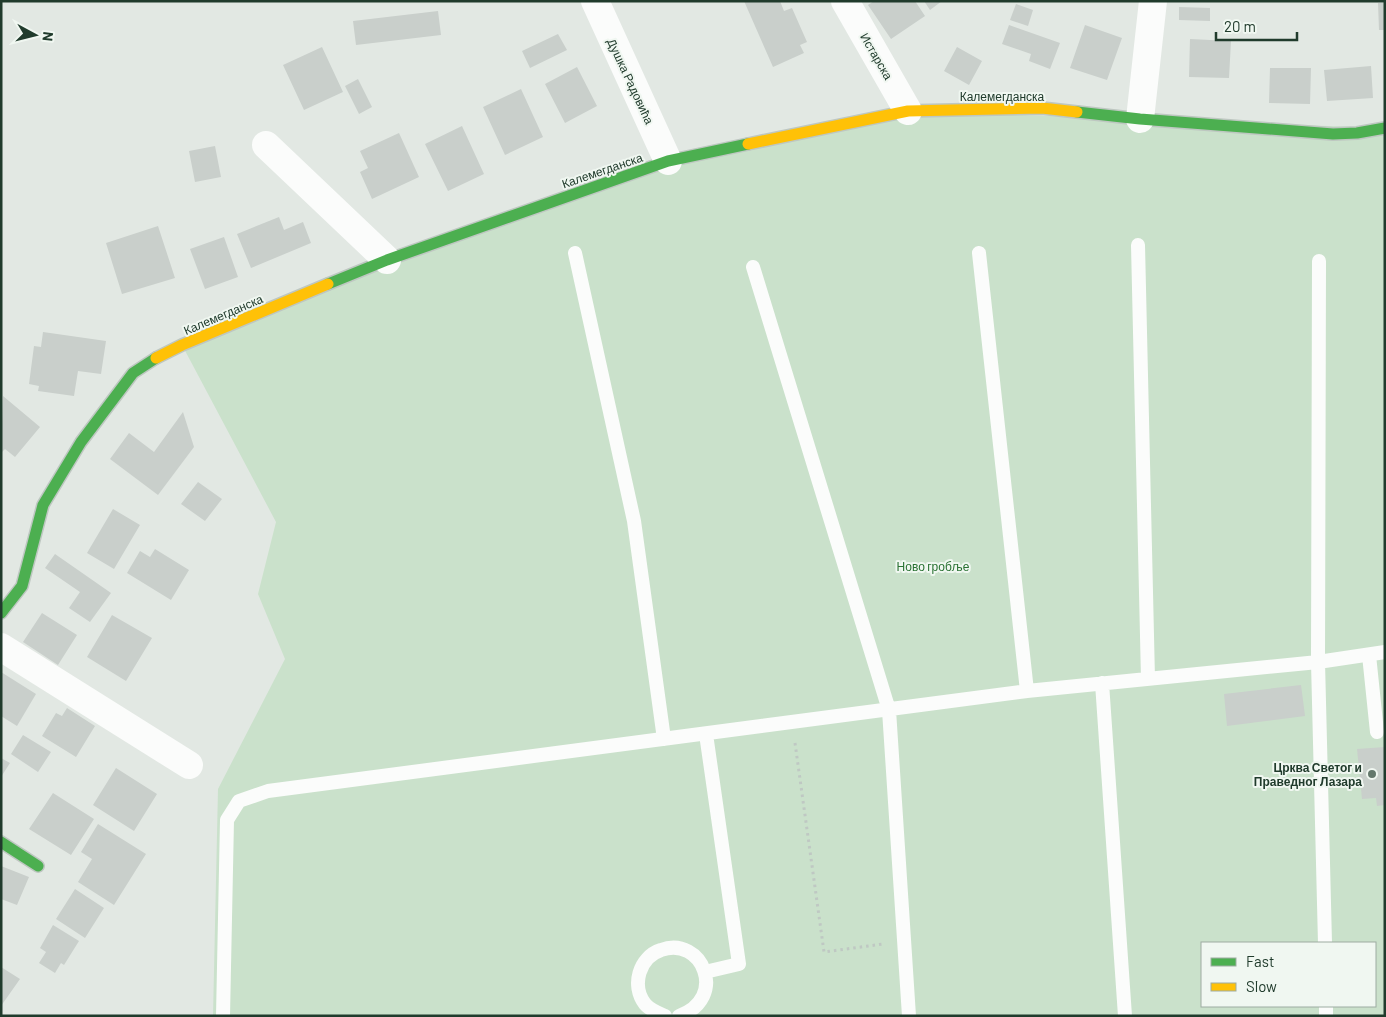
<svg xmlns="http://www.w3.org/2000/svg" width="1386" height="1017" viewBox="0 0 1386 1017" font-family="Barlow,sans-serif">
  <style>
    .green { fill: #cae1cb; fill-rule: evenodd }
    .building { fill: #c9cfcb }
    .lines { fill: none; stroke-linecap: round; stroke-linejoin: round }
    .fast-casing { stroke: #bec7c1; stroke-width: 14 }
    .slow-casing { stroke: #bec7c1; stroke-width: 14 }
    .path { stroke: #bfc8c3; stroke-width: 3; stroke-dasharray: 2.5 4; stroke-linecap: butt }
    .lane { stroke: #fbfcfb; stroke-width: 14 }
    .street { stroke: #fbfcfb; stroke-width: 28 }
    .fast { stroke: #4caf50; stroke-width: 11 }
    .slow { stroke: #ffc107; stroke-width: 11 }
    .poi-dot { fill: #64786c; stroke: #f0f7f1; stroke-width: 2 }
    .labels { text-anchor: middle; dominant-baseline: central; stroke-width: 4; stroke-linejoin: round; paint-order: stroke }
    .street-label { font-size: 12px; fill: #203b2c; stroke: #f0f7f1 }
    .park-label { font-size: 12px; fill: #2a7233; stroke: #f0f7f1 }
    .poi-label { font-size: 12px; font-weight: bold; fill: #203b2c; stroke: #f0f7f1; text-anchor: end }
  </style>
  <rect width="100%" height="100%" fill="#e2e8e3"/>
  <path class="green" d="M908,111L1385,128V1016H213L218,789L285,659L258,594L276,522L182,345L668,161ZM1202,943H1375V1006H1202Z"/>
  <path class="building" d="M744,1H780L784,11L792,8L807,42L800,45L804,53L773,67Z
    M874,1H915L925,16L891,39L868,5Z
    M924,1H942L930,10Z
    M1378,3H1385V30H1379Z
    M1016,4L1033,10L1028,26L1010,20Z
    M1179,7L1210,8V21L1179,20Z
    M438,11L441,35L356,45L353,21Z
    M1009,25L1060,43L1050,69L1029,61L1031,54L1002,44Z
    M1085,25L1122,38L1107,80L1070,68Z
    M558,34L567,50L530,68L522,51Z
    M1190,39L1231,41L1229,78L1189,77Z
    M322,47L343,92L304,110L283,65Z
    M957,47L982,61L969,85L944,71Z
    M1371,66L1373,98L1327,101L1324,70Z
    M577,67L597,106L565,123L545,84Z
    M1270,68H1311L1310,104L1269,103Z
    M358,79L372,107L359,114L345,86Z
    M521,89L543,137L505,155L483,107Z
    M462,126L484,174L448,191L425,144Z
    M399,133L419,177L372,199L360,172L368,168L360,151Z
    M215,146L221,177L195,182L189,151Z
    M279,217L284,230L303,222L311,243L251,268L237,234Z
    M158,226L175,278L122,294L106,243Z
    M224,237L238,277L205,289L190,249Z
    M43,332L106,341L101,374L78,371L74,396L38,391L39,386L29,384L34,346L41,347Z
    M3,396L40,427L15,457L5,449L1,453Z
    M183,412L194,447L158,495L110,459L129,433L154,452Z
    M198,482L222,499L205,521L181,504Z
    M113,509L140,525L114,569L87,553Z
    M155,549L189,570L171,600L127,573L140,551L150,557Z
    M55,554L111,593L90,622L69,608L80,592L45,568Z
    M42,613L77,635L58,665L23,642Z
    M112,615L152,638L126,681L87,657Z
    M1,672L36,694L17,726L1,716Z
    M1301,685L1305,716L1227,726L1224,694Z
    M67,708L95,726L76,757L42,736L56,713L62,716Z
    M23,735L51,752L38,772L11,754Z
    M1385,747V805L1377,806L1376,798L1362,799L1357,749Z
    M1,758L10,763L1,777Z
    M116,768L157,794L134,831L93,805Z
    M53,793L94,819L71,855L29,829Z
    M98,824L146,854L114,905L78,882L92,859L81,852Z
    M1,866L29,877L17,905L1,899Z
    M75,889L104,908L85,938L56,919Z
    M53,925L79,941L64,965L61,963L55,973L39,963L46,952L40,948Z
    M1,967L20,979L1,1006Z"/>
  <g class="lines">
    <g class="fast-casing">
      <path id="fast" d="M1077,112L1140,119L1333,134L1357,133L1385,128
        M328,284L387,260L668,161L748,144
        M1,613L22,586L43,505L81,442L133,373L156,358
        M1,842L38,866"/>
    </g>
    <g class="slow-casing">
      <path id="slow" d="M748,144L908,111L1042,108L1077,112
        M156,358L182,345L328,284"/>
    </g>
    <path class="path" d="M795,743L824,952L883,944"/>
    <path class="lane" d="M1138,245L1148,679
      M575,253L634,521L664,739
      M979,253L1027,691
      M1319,261L1318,662L1325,943
      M753,267L889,710L909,1016
      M1369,655L1377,732
      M1102,683L1125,1016
      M705,972L739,964L706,734
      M1326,1006V1016
      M223,1016L227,820L239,801L268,791L1027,691L1318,662L1385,652
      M665,1016C658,1013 650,1010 645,1004C631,986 639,957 661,950C702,935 729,998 679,1016"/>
    <path class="street" d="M595,1L668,161
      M845,1L908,111
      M1140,119L1153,1
      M266,145L387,260
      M1,647L189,765"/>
    <use href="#fast" class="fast"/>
    <use href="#slow" class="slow"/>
  </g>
  <circle class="poi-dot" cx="1372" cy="774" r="5"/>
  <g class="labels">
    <g class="street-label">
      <text transform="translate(877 56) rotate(60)">Истарска</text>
      <text transform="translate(631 81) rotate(65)">Душка Радовића</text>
      <text x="1002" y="96">Калемегданска</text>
      <text transform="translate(602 170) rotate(-19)">Калемегданска</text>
      <text transform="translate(223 314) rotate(-23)">Калемегданска</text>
    </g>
    <g class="park-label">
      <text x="933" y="566">Ново гробље</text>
    </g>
    <g class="poi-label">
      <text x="1362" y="767">Црква Светог и<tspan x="1362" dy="14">Праведног Лазара</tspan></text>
    </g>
  </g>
  <rect width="1386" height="1017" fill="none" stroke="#203b2c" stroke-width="5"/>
  <rect x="1201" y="942" width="175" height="65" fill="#f0f7f1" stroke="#9daca2"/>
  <rect x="1211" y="958" width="25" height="8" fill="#4caf50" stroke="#9daca2"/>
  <text x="1246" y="967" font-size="15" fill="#203b2c">Fast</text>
  <rect x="1211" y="983" width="25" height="8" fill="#ffc107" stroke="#9daca2"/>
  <text x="1246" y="992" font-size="15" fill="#203b2c">Slow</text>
  <g transform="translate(35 35) rotate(97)" stroke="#f0f7f1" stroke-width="4" paint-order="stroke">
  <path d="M0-4L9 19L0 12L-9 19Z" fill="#203b2c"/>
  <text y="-8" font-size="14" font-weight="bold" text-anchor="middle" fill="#203b2c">N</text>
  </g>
  <path d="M1216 32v8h81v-8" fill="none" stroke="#203b2c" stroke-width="2.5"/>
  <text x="1224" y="32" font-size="15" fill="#203b2c" stroke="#f0f7f1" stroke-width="4" paint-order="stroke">20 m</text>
</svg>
